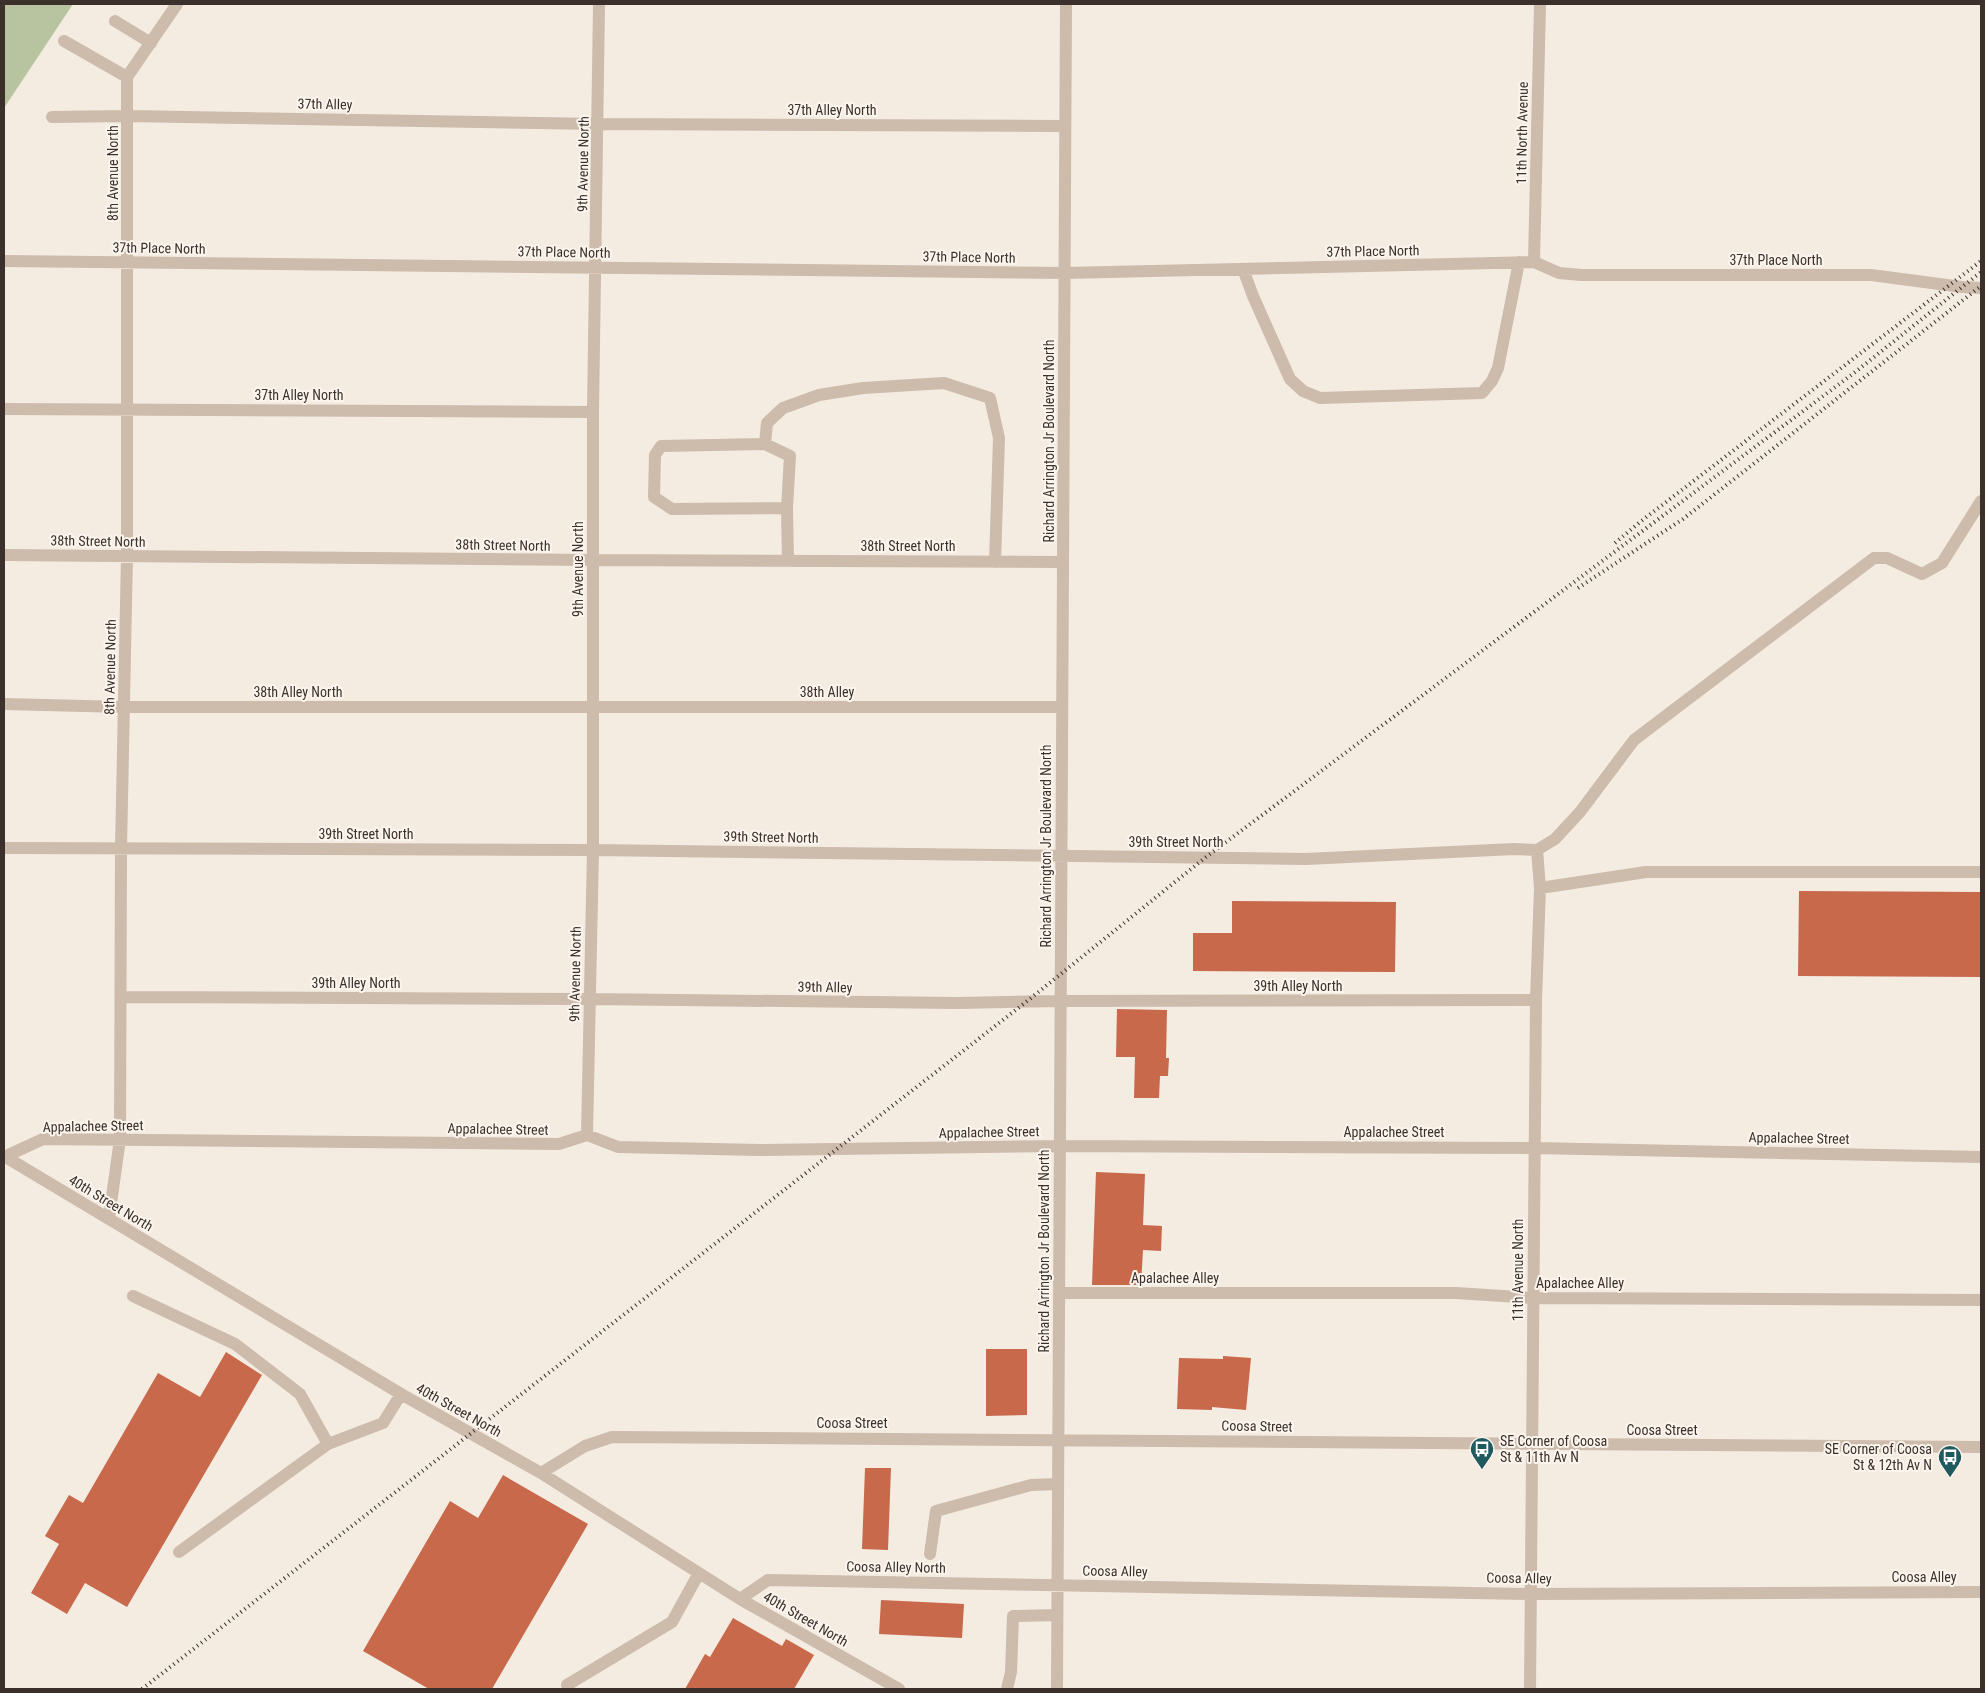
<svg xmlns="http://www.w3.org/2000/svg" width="1985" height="1693" viewBox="0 0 1985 1693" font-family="'Roboto Condensed',sans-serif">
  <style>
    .green { fill: #b8c4a0 }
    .building { fill: #c8694b }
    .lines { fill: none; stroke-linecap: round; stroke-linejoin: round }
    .minor { stroke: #cdbbac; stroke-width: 12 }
    .rail { stroke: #3b302b; stroke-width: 4; stroke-dasharray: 1 4; stroke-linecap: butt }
    .labels { text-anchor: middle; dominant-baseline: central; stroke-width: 4; stroke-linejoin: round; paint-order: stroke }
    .street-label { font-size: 14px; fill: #3b302b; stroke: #fbf5ee }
    .poi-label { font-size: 14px; fill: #3b302b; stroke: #fbf5ee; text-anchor: start }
  </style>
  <rect width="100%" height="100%" fill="#f4ebe1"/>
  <path class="green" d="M4,4H73L4,108Z"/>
  <path class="building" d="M1799,891L1981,892V977L1798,976Z
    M1232,901L1396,902L1395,972L1193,971V933H1232Z
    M1117,1009L1167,1010L1166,1058H1169L1168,1076H1160L1159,1098H1134L1135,1057H1116Z
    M1096,1172L1145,1174L1143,1225L1162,1226L1161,1251L1143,1250L1141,1285H1092Z
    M986,1349H1027V1415L986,1416Z
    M226,1352L262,1375L127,1607L85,1583L67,1614L31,1593L59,1544L45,1536L69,1495L83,1503L158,1373L200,1397Z
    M1223,1356L1251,1358L1246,1410L1212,1407V1410L1177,1409L1179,1358L1223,1359Z
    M865,1468H891L888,1550L862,1549Z
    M503,1475L588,1524L492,1689H429L363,1651L450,1501L478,1518Z
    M881,1600L964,1604L962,1638L879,1634Z
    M733,1618L782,1646L786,1639L814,1655L794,1689H685L705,1654L710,1657Z"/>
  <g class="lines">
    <path class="minor" d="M115,21L151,43
      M64,41L127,77
      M52,117L128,116L598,124L1065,126
      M4,261L1065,273L1534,262L1559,273L1581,275H1871L1962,287L1981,288
      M1534,262L1540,4
      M1243,269L1253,296L1290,379L1303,391L1320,398L1482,393L1492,381L1498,368L1519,262
      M4,409L593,412
      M765,444L790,456L787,508L672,509L654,497L655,455L661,446L765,444L767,423L783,408L819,395L863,388L944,383L990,398L999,438L995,562
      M787,508L788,561
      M4,555L593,560L1063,562
      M4,704L124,707H1062
      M4,848L593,850L1306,859L1514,849L1537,850
      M1537,850L1555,839L1580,812L1634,740L1874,558H1887L1922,574L1942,563L1981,501
      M1540,888L1646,872H1981
      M122,997L590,999L958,1003L1060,1001L1536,1000
      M587,1135L593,850V412L599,4
      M4,1156L401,1394L541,1473L740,1599L899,1689
      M4,1157L43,1139L559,1144L587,1135L618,1147L760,1150L1060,1146L1534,1148L1981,1157
      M109,1218L120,1139L121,848L127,556V77L177,4
      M1059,1293H1456L1533,1298L1981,1300
      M133,1296L235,1344L300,1394L328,1444
      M541,1473L585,1446L612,1437L1981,1447
      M179,1552L328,1444L383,1423L401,1394
      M930,1554L936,1511L1031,1485L1058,1484
      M740,1599L768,1580L1531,1594L1981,1592
      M567,1685L672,1622L699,1573
      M1007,1689L1011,1672L1013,1616L1057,1615
      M1057,1689L1066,4
      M1530,1689L1536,1000L1540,888L1537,850"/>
    <path class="rail" d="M1615,543L1640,522L1981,261
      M1578,588L1683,519L1981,286
      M142,1689L1026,1002L1206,857L1854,373L1981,272"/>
  </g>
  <defs>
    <g id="bus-pin" transform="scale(1.25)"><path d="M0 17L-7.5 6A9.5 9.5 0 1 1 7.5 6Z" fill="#1f5a5e" stroke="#fbf5ee"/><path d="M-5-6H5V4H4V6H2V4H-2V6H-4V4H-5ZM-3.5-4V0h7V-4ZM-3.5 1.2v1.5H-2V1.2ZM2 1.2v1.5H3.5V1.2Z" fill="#fff"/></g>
  </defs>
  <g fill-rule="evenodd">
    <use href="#bus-pin" x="1482" y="1449"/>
    <use href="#bus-pin" x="1950" y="1457"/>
  </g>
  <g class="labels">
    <g class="street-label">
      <text transform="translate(325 104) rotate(1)">37th Alley</text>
      <text x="832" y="110">37th Alley North</text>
      <text transform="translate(1522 133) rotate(-89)">11th North Avenue</text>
      <text transform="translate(583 164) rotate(-89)">9th Avenue North</text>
      <text transform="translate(113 173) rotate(-90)">8th Avenue North</text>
      <text transform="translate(159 248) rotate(1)">37th Place North</text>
      <text transform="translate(1373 251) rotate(-1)">37th Place North</text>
      <text transform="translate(564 252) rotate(1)">37th Place North</text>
      <text transform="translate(969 257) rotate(1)">37th Place North</text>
      <text x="1776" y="260">37th Place North</text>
      <text x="299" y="395">37th Alley North</text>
      <text transform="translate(1049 441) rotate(-90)">Richard Arrington Jr Boulevard North</text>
      <text transform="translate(98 541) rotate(1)">38th Street North</text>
      <text transform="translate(503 545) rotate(1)">38th Street North</text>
      <text x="908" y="546">38th Street North</text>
      <text transform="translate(578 569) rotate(-90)">9th Avenue North</text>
      <text transform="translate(110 667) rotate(-89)">8th Avenue North</text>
      <text x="298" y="692">38th Alley North</text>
      <text x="827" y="692">38th Alley</text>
      <text x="366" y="834">39th Street North</text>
      <text transform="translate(771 837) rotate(1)">39th Street North</text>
      <text x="1176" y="842">39th Street North</text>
      <text transform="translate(1046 846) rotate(-90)">Richard Arrington Jr Boulevard North</text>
      <text transform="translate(575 974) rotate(-89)">9th Avenue North</text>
      <text x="356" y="983">39th Alley North</text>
      <text x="1298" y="986">39th Alley North</text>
      <text transform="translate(825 987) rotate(1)">39th Alley</text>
      <text transform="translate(93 1126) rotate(-1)">Appalachee Street</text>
      <text transform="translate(498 1129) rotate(1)">Appalachee Street</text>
      <text transform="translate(989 1132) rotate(-1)">Appalachee Street</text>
      <text x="1394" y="1132">Appalachee Street</text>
      <text transform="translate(1799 1138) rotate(1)">Appalachee Street</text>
      <text transform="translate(111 1203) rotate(31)">40th Street North</text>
      <text transform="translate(1044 1251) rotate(-90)">Richard Arrington Jr Boulevard North</text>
      <text transform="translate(1518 1270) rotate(-90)">11th Avenue North</text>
      <text x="1175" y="1278">Apalachee Alley</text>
      <text x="1580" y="1283">Apalachee Alley</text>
      <text transform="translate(459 1410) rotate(29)">40th Street North</text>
      <text x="852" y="1423">Coosa Street</text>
      <text transform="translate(1257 1426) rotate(1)">Coosa Street</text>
      <text x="1662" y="1430">Coosa Street</text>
      <text transform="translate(896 1567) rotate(1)">Coosa Alley North</text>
      <text transform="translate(1115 1571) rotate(1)">Coosa Alley</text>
      <text x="1924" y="1577">Coosa Alley</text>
      <text transform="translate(1519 1578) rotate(1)">Coosa Alley</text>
      <text transform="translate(806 1619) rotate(30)">40th Street North</text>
    </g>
    <g class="poi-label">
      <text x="1500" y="1441">SE Corner of Coosa<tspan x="1500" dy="16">St &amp; 11th Av N</tspan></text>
      <text x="1932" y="1449" text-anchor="end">SE Corner of Coosa<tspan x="1932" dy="16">St &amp; 12th Av N</tspan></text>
    </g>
  </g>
  <rect width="1985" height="1693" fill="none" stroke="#3b302b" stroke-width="10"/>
</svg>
